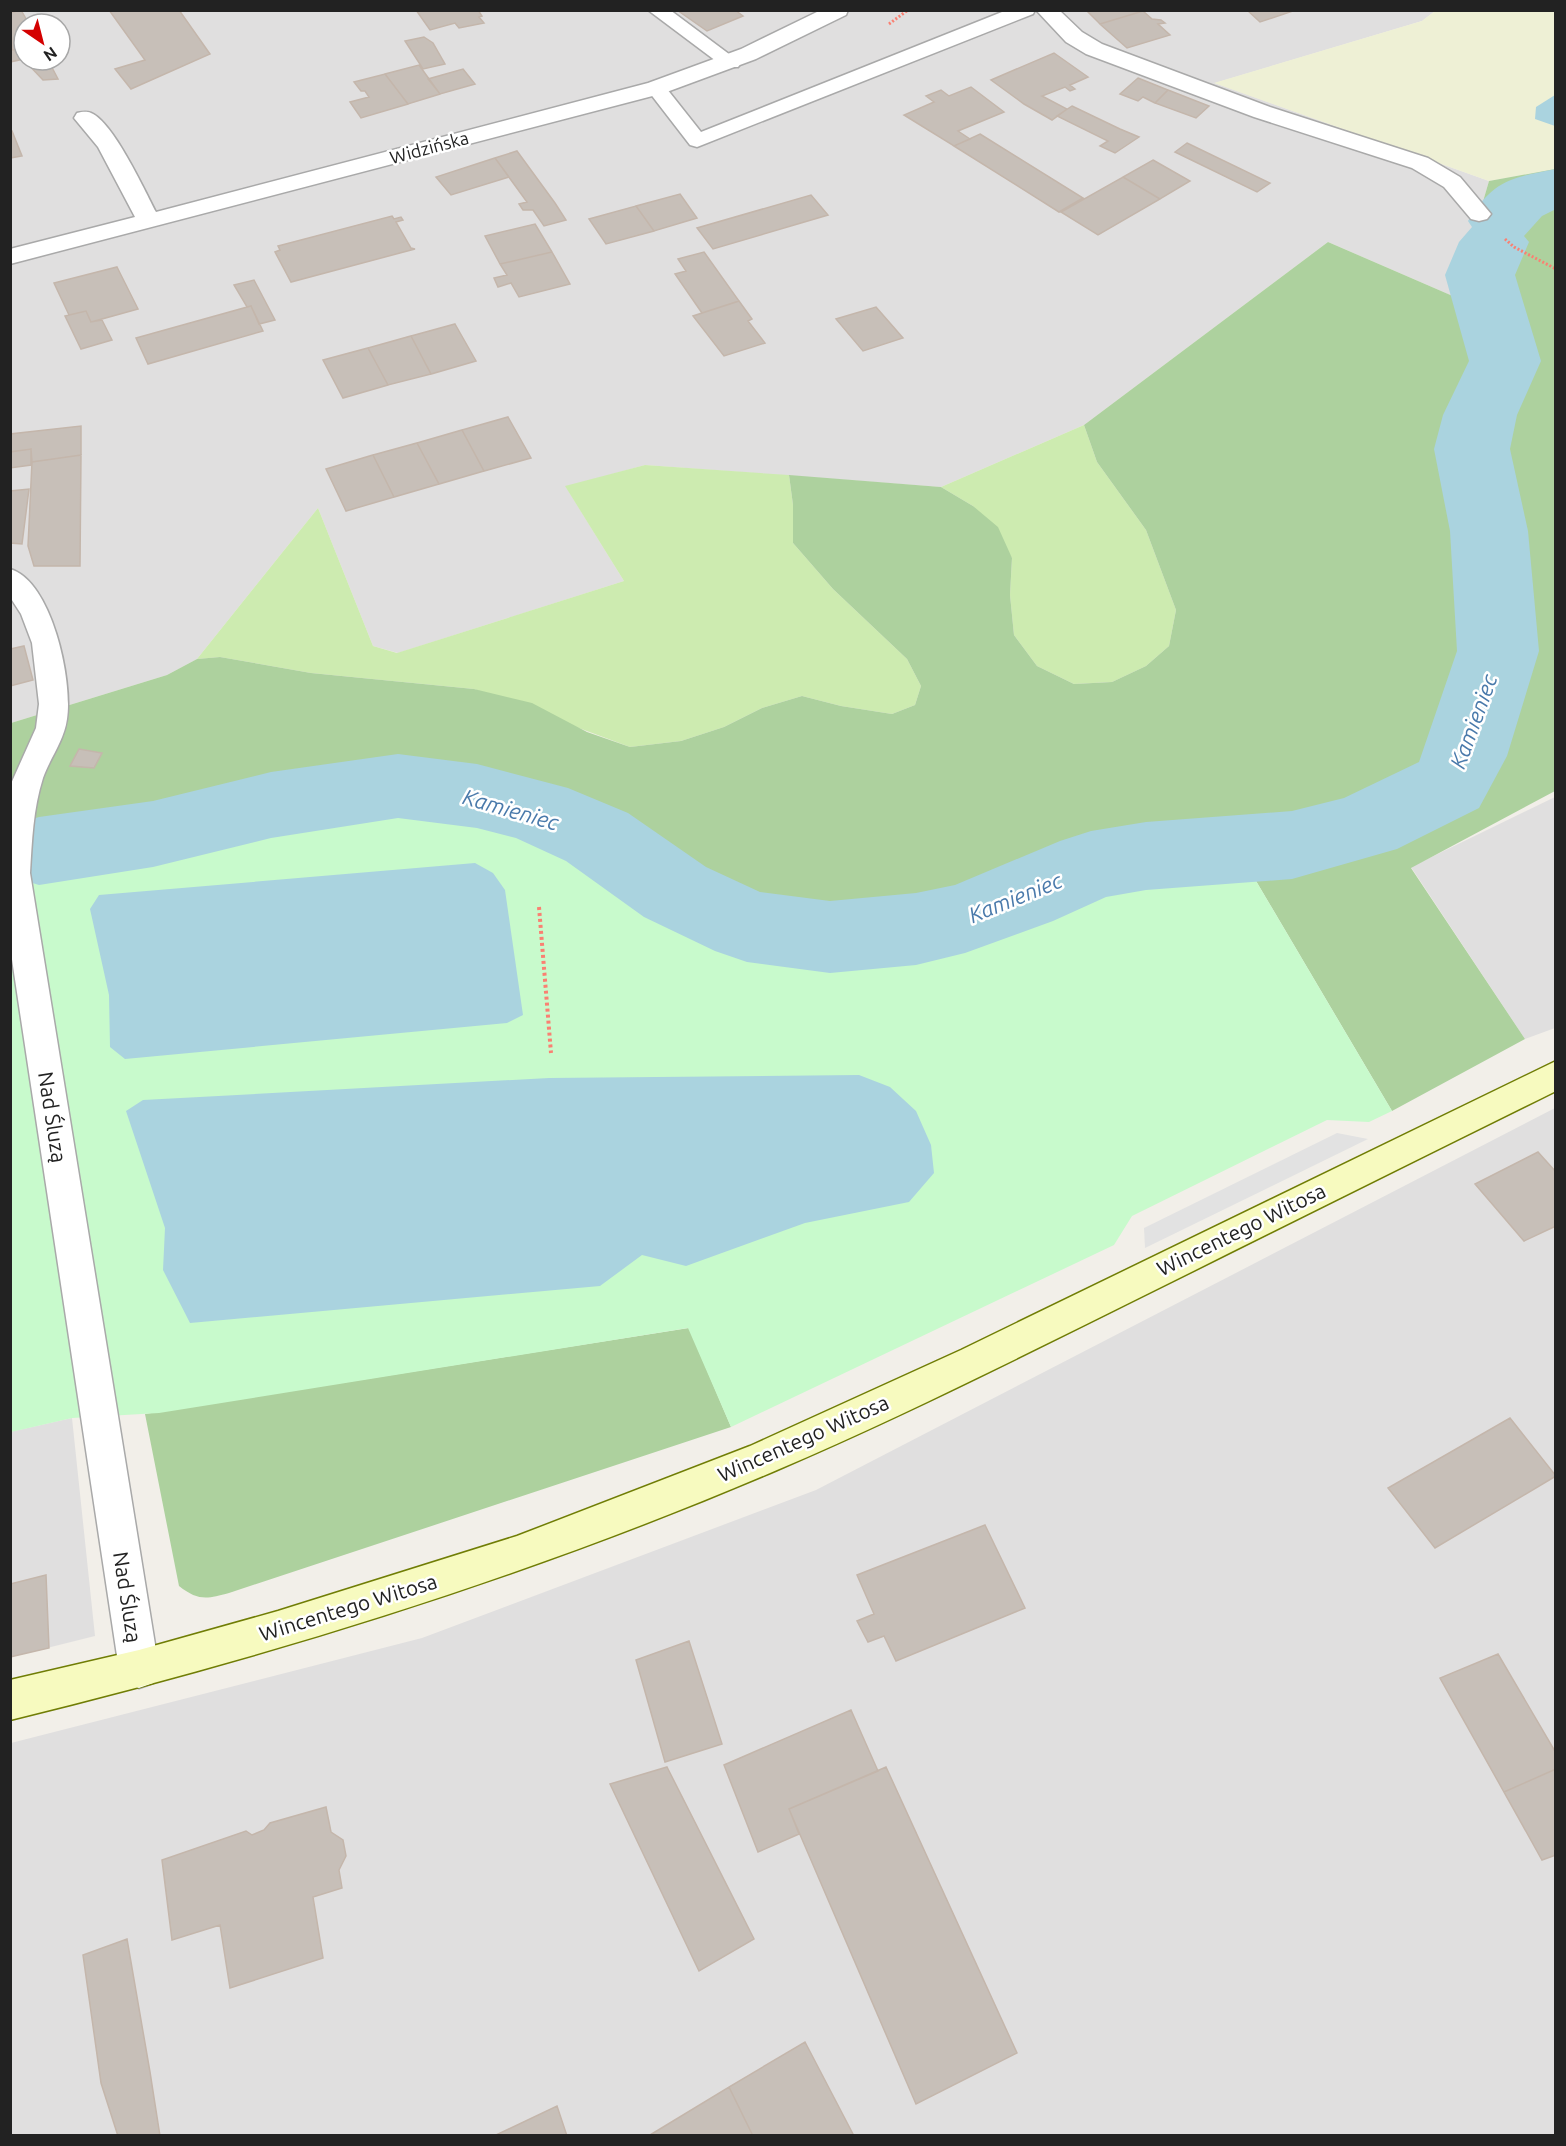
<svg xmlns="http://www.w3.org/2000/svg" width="1566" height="2146" viewBox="0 0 1566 2146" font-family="Ubuntu,sans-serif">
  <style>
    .residential { fill: #e0dfdf; fill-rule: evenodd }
    .farmland { fill: #eef0d5 }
    .grass { fill: #cdebb0 }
    .forest { fill: #add19e }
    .park { fill: #c8facc }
    .parking { fill: #e2e2e2 }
    .water { fill: #aad3df }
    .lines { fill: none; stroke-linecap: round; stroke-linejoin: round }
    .river { fill: #aad3df; fill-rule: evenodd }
    .building { fill: #c7bfb8; stroke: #c4b6ab; stroke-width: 1.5 }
    .lane-casing { stroke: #a9a9a9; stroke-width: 3 }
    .street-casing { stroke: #a9a9a9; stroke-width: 3 }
    .secondary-casing { stroke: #707d05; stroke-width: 3 }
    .path-far1 { stroke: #fa8072; stroke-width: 3; stroke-dasharray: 2 2; stroke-linecap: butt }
    .path { stroke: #fa8072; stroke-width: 4; stroke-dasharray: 3 3; stroke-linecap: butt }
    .lane { fill: #fff; fill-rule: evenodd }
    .street { fill: #fff; fill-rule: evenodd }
    .secondary { fill: #f7fabf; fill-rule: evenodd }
    .labels { text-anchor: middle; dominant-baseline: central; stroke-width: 5; stroke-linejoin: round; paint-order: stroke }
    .far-street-label { font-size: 18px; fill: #222; stroke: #fff }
    .street-label { font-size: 21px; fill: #222; stroke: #fff }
    .water-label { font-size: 22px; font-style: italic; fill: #4a7aab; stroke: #fff }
  </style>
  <rect width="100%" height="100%" fill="#f2efe9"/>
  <path class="residential" d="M11,11H1435L1422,21L1215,83L1489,181L1455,297L1328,242L1084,425L941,487L645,465L566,487L624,581L398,653L373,646L318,508L197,659L167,675L11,723ZM24,24H60V60H24Z
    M1555,797V1028L1525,1039L1411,867Z
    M1555,1108V2135L11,2136V1743L422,1638L816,1490Z
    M72,1418L95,1636L11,1657L10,1432Z"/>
  <path class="farmland" d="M1435,11H1555V169L1489,181L1214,83L1422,21Z"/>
  <path class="grass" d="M1084,425L1097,462L1146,530L1176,610L1169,646L1146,666L1112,682L1074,684L1037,666L1014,635L1010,595L1012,558L973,506L941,487Z
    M645,465L789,475L793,505V543L833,589L907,659L921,686L915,705L892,714L841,706L802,696L762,708L724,727L681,741L630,747L474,689L311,673L220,657L197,659L318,508L373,646L397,653L624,581L565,486Z"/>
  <path class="forest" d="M1555,169V791L1411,868L1525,1039L1392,1111L1246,864L1096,879L940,941L774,945L670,898L573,836L495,805L396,796L11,866V723L167,675L197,659L220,657L311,673L474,689L532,703L587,732L630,747L681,741L724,727L762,708L802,696L841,706L892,714L915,705L921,686L907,659L833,589L793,543V505L789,475L941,487L973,506L998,527L1012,558L1010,595L1014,635L1037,666L1074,684L1112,682L1146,666L1169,646L1176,610L1146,530L1097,462L1084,425L1328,242L1455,297L1489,181Z
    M689,1328L731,1427L229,1593C207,1599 198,1601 179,1586L145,1414Z"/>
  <path class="park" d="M396,796L495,805L573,836L670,898L774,945L940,941L1096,879L1246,864L1392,1111L1369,1122L1327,1120L1132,1216L1114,1245L731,1427L688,1328L159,1413L72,1418L11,1432L10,866Z"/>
  <path class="parking" d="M1337,1133L1368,1139L1145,1248L1144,1228Z"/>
  <path class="water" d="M1555,95V126L1535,119L1536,107Z
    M475,863L493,873L505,890L523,1015L507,1023L125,1059L110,1047L109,995L90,909L99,895Z
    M859,1075L890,1087L916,1111L931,1145L934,1173L909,1202L805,1223L686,1266L642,1255L600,1286L190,1323L163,1270L165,1228L126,1111L143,1100L549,1078Z"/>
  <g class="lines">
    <path class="river" d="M1556,169V209L1542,216L1524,236L1529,242L1515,275L1541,361L1517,415L1510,449L1528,531L1539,651L1507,756L1479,808L1397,849L1292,879L1146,890L1106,897L1053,921L965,953L916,965L830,973L747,962L715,951L644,917L566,861L516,838L477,828L398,818L271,838L153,867L39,885L10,876V826L39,817L153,801L271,772L398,754L477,764L568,788L628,813L706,867L760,892L830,901L916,893L955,885L1060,841L1091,831L1146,822L1292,811L1344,798L1419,762L1457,651L1450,531L1434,449L1443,415L1469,361L1445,275L1459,242L1472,227L1468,221C1494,180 1509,178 1556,169Z"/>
  </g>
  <path class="building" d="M21,10L29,24H24V47L12,50L10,13Z
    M109,10H179L210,54L131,89L115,69L145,60Z
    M416,10H478L482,16L479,17L484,23L459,28L455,23L430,30Z
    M677,10H735L743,16L707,31Z
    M1086,10H1142L1143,11L1100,24Z
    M1247,10H1292L1293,11L1260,22Z
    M1143,11L1152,19L1161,20L1165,23L1158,24L1170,35L1127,48L1100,24Z
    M424,37L433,43L445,64L423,69L405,41Z
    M10,47L12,50H14L24,59L10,62Z
    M1054,53L1088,77L1070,85L1075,89L1070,91L1065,87L1042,96L1067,109L1052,120L1024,104L991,80Z
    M24,60H48L58,79L43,80Z
    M419,65L440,94L408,104L385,74Z
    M463,69L475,84L440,94L428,79Z
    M385,74L408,104L361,118L350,102L369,97L365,91H361L354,82Z
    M1138,78L1168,90L1155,103L1143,97L1138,101L1120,94Z
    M971,87L1004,112L958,131L970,139L954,146L904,115L934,102L926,96L941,90L949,96Z
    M1168,90L1209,106L1196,118L1155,103Z
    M1072,106L1120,129L1139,137L1115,153L1100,146L1108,141L1057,116Z
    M12,131L22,156L10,158V132Z
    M980,134L1083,198L1059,212L954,146Z
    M1187,143L1270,183L1257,192L1175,152Z
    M517,151L555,203L566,220L544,226L533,210H523L519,204L527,202L495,158Z
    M495,158L509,177L451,195L436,177Z
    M1153,160L1190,181L1160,199L1123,177Z
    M1123,177L1160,199L1098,235L1061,212Z
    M680,194L697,218L654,231L636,206Z
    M811,195L828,215L713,249L697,228Z
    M636,206L654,231L606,244L589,219Z
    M392,216L394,219L401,217L403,220L396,222L411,248L415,249L291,282L275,252L280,250L278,246Z
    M535,224L552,252L500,264L485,236Z
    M552,252L570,284L519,297L511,283L498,287L494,278L507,275L500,264Z
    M704,252L739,301L702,313L675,274L686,271L678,259Z
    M117,267L138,309L91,322L86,311L69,315L54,283Z
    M254,280L275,320L259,324L251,306L247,307L234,285Z
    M739,301L752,319L748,321L765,343L724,356L693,316Z
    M251,306L263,331L148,364L136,338Z
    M876,307L903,338L863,351L836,319Z
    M86,311L91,322L102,320L112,340L81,349L65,316Z
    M455,324L476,361L431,374L411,336Z
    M411,336L431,374L388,385L368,348Z
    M368,348L388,385L343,398L323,360Z
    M508,417L531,458L484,471L462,430Z
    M81,426V455L32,462L31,449L10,452V434Z
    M462,430L484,471L439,484L417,443Z
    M417,443L439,484L394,497L373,455Z
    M31,449V465L10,468V452Z
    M81,455L80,566H34L28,546L32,462Z
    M373,455L394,497L346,511L326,469Z
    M29,489L22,544L10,543V491Z
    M24,646L33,680L10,686V649Z
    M79,749L102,753L94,768L70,766Z
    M1538,1152L1556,1172V1226L1524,1241L1475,1184Z
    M1510,1418L1556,1476L1435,1548L1388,1488Z
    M985,1525L1025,1608L896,1661L884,1636L868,1642L857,1621L874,1614L857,1575Z
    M46,1575L49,1648L10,1657V1584Z
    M689,1641L722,1744L665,1762L636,1660Z
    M1498,1654L1556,1753V1769L1504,1792L1440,1678Z
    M851,1710L878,1771L789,1809L799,1834L758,1852L724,1765Z
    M667,1767L754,1939L699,1971L610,1784Z
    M886,1767L1017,2053L916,2104L789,1809Z
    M1556,1769V1855L1542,1860L1504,1792Z
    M326,1807L331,1832L343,1840L346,1856L339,1870L342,1888L313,1897L323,1958L230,1988L220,1925L172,1940L162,1860L246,1831L252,1835L264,1830L270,1823Z
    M127,1939L150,2072L160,2136H118L101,2083L83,1955Z
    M805,2042L854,2136H753L729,2087Z
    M729,2087L753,2136H651L650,2135Z
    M557,2106L567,2136H494Z"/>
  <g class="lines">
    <g class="lane-casing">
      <path id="lane" d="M648,10H670L741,63L738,67H724Z
        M1007,10H1035L1033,14L697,147L690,145L646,88L649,84H663L701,132Z"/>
    </g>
    <g class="street-casing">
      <path id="street" d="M821,10H848L846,15L756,59L664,93L10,264V249L135,217L98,147L74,118L77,113C82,112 86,111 91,113C113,122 144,189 156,212L648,83L741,49Z
        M1036,10H1059L1082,32L1102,44L1270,107L1428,158L1460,177L1491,214L1487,219L1479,221L1471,219L1444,187L1412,168L1254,117L1086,54L1066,42Z
        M10,569C52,581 73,681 67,719C64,741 50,758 43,778C33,809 32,841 30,873L159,1669L153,1683L139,1688L125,1683L119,1669L10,946V786L36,728L39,704L32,643L21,614L10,597Z"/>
    </g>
    <g class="secondary-casing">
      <path id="secondary" d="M1556,1061V1091C1420,1158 1284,1226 1149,1293C1026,1354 903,1416 777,1470C530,1576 272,1656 10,1720V1680L139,1650L278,1611L517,1536L750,1446L961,1350Z"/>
    </g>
    <path class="path-far1" d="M889,24L908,10
      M1505,239L1514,247L1556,269"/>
    <path class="path" d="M539,907L551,1053"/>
    <use href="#lane" class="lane"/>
    <use href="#street" class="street"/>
    <use href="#secondary" class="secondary"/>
  </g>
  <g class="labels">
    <g class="far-street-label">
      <text transform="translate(429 147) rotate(-15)">Widzińska</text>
    </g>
    <g class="street-label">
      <text transform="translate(53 1117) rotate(81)">Nad Śluzą</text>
      <text transform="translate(1241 1229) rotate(-26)">Wincentego Witosa</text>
      <text transform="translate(803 1438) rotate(-24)">Wincentego Witosa</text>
      <text transform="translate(128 1597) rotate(81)">Nad Śluzą</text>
      <text transform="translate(348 1607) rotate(-17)">Wincentego Witosa</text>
    </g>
    <g class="water-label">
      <text transform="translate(1473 721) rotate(-70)">Kamieniec</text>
      <text transform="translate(511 809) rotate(16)">Kamieniec</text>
      <text transform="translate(1015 897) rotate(-22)">Kamieniec</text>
    </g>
  </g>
  <rect width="1566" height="2146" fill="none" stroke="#222222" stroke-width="24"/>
  <g transform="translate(42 42) rotate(145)"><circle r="28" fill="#ffffff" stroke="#a7a7a7" stroke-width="1.5"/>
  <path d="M0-4.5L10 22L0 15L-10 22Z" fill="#d40000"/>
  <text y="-9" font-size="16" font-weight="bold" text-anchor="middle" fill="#222222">N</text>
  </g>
</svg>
